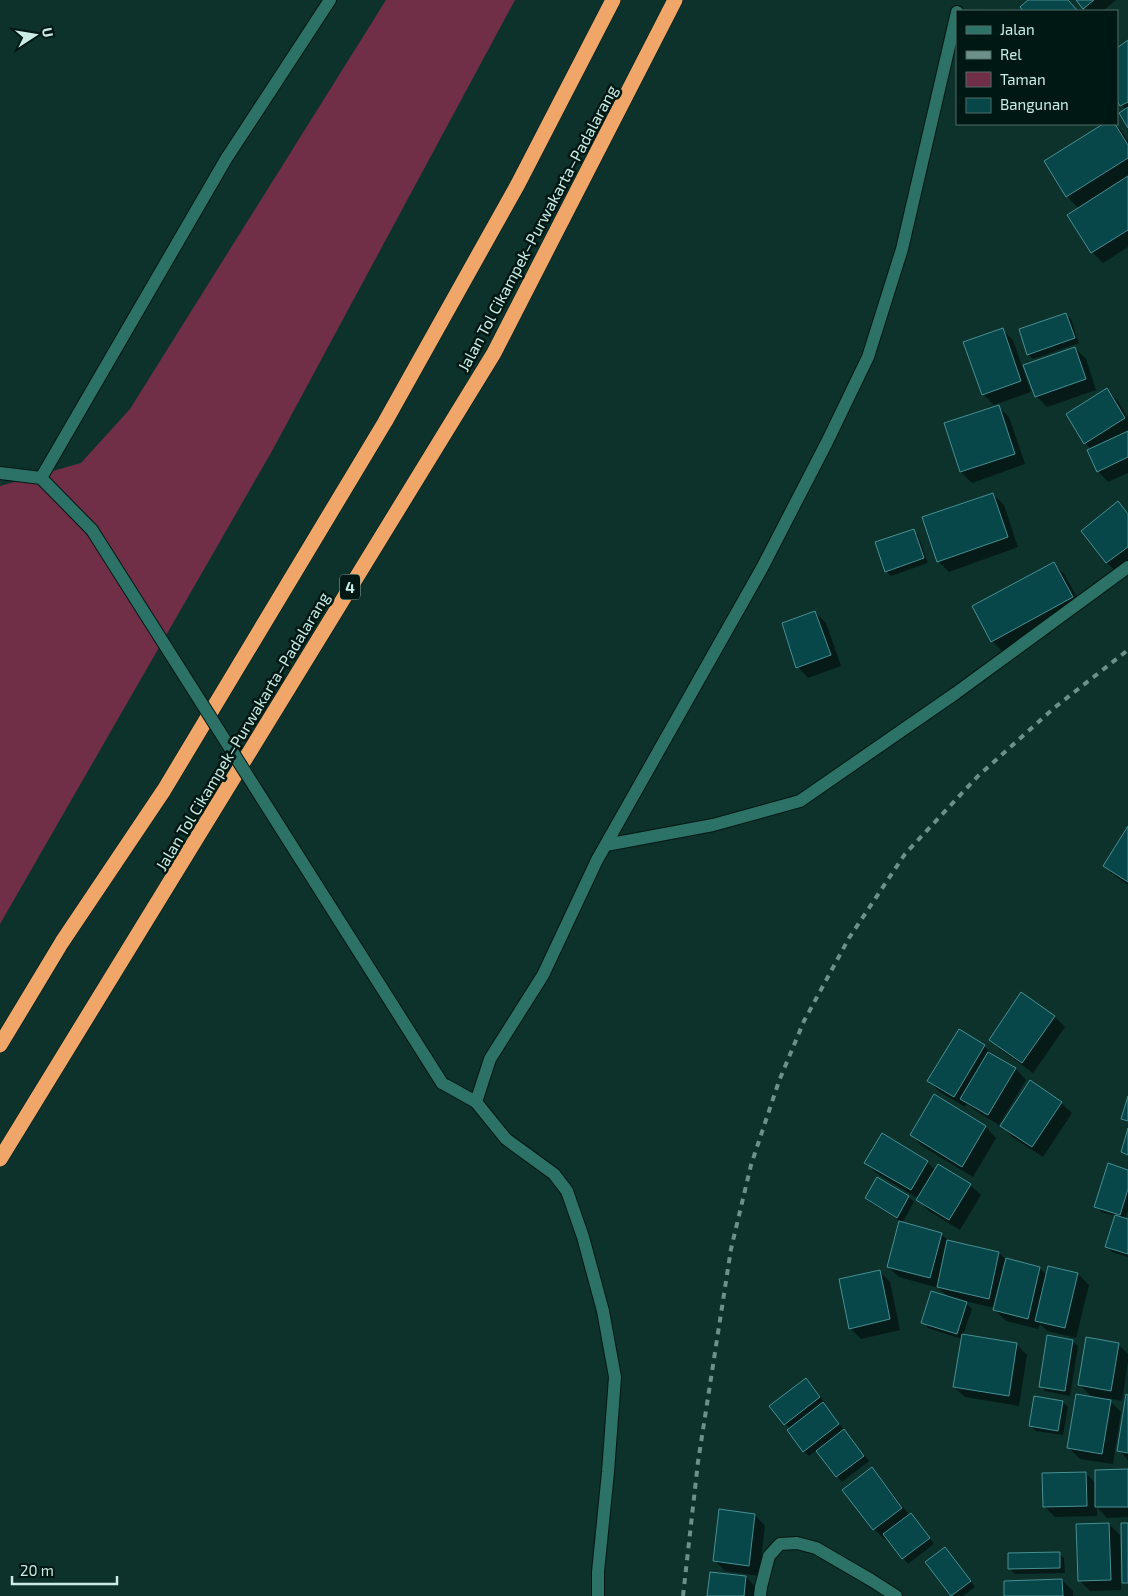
<svg xmlns="http://www.w3.org/2000/svg" width="1128" height="1596" viewBox="0 0 1128 1596" font-family="'Exo 2',sans-serif">
  <style>
    .green { fill: #712f47 }
    .shadow { fill: #0007 }
    .building { fill: #074649; stroke: #489094 }
    .lines { fill: none; stroke-linecap: round; stroke-linejoin: round }
    .minor-casing { stroke: #031714; stroke-width: 14 }
    .highway-casing { stroke: #031714; stroke-width: 16 }
    .minor { stroke: #2c7266; stroke-width: 12 }
    .highway { stroke: #efa668; stroke-width: 15 }
    .rail { stroke: #6d918a; stroke-width: 4; stroke-dasharray: 6 6; stroke-linecap: butt }
    .minor-bridge-casing { stroke: #031714; stroke-width: 14; stroke-linecap: butt }
    .minor-bridge { stroke: #2c7266; stroke-width: 12 }
    .labels { text-anchor: middle; dominant-baseline: central; stroke-width: 5; stroke-linejoin: round; paint-order: stroke }
    .shield { fill: #001814; stroke: #8daca6; stroke-width: 1 }
    .shield-label { font-size: 15px; font-weight: bold; fill: #caece4 }
    .street-label { font-size: 16px; fill: #caece4; stroke: #001814 }
  </style>
  <rect width="100%" height="100%" fill="#0c322b"/>
  <path class="green" d="M386,0H515L272,451L0,924V486L81,463L130,409Z"/>
  <path class="shadow" d="M1030,0H1067L1077,11H1025L1022,7Z
    M1077,0H1116L1103,11H1088Z
    M1128,42V126L1126,110L1117,99V49Z
    M1105,124H1115L1122,131L1128,141V247L1103,263L1092,252L1069,215L1079,209L1067,196L1045,162Z
    M1066,314L1071,319L1079,343L1033,359L1028,354Z
    M1002,330L1013,340L1031,392L994,405L983,394Z
    M1075,348L1086,359L1096,390L1047,407L1036,396Z
    M1106,389L1117,400L1128,418V473L1108,482L1098,471L1091,449L1085,443Z
    M998,406L1009,417L1025,464L972,483L961,472L945,424Z
    M993,494L1004,505L1018,547L949,572L938,561Z
    M1118,503L1128,513V566L1118,573L1107,563L1083,531Z
    M913,530L918,535L928,563L891,576L886,571Z
    M1053,563L1064,574L1083,608L1003,652L992,641Z
    M815,612L826,623L841,666L808,678L798,667Z
    M1128,829V885L1115,876L1104,866Z
    M1054,1016L1065,1027L1033,1073L1001,1050L990,1039Z
    M959,1031L984,1046L996,1058L1016,1069L1026,1080L999,1125L973,1109L967,1104L965,1107L940,1092L929,1081Z
    M934,1096L986,1127L996,1138L973,1177L922,1146L911,1135Z
    M1061,1103L1072,1113L1043,1157L1012,1137L1002,1126Z
    M883,1134L927,1162L936,1171L970,1185L981,1195L960,1230L929,1211L918,1200L919,1199L876,1173L866,1162Z
    M1128,1171V1210L1125,1220L1128,1221V1257L1112,1252L1107,1247L1116,1216L1101,1212L1096,1206Z
    M878,1178L909,1197L914,1202L902,1223L941,1234L950,1242L999,1253L1007,1261L1039,1268L1047,1275L1049,1268L1078,1274L1089,1285L1076,1338L1047,1331L1040,1324L1038,1329L1006,1321L995,1310V1308L964,1301L972,1309L963,1335L1016,1344L1027,1355L1019,1406L965,1397L954,1387L962,1339L928,1328L923,1322L949,1298L939,1288L899,1277L888,1267L900,1221L871,1203L866,1198Z
    M879,1271L890,1282L900,1330L861,1339L850,1328Z
    M1072,1341L1078,1346L1070,1396L1045,1391L1040,1386Z
    M1118,1344L1128,1354V1361L1122,1401L1107,1398L1121,1412L1113,1464L1080,1459L1069,1448L1093,1398L1079,1384Z
    M811,1384L825,1403L823,1404L869,1461L842,1482L817,1450L809,1456L804,1451L790,1429L771,1406Z
    M1128,1396V1460L1119,1450Z
    M1063,1402L1068,1407L1063,1435L1036,1431L1031,1426Z
    M872,1469L882,1480L910,1516L916,1520L934,1544L908,1564L887,1538L885,1540L874,1529L844,1490Z
    M1128,1470V1517L1107,1518L1097,1507V1516L1055,1517L1044,1506L1086,1473L1096,1484Z
    M755,1515L765,1526L759,1576L725,1571L714,1560Z
    M1109,1524L1120,1535L1121,1590L1090,1591L1079,1580Z
    M950,1553L975,1587L963,1596H953L927,1562Z
    M1059,1553L1064,1558L1065,1573L1015,1574L1010,1569Z
    M746,1577L757,1588L756,1596H708Z
    M1062,1580L1073,1591V1596H1005Z"/>
  <path class="building" d="M1028,0H1068L1078,11H1023L1020,7Z
    M1076,0H1094L1083,9Z
    M1128,40V102L1120,106L1117,101V48Z
    M1128,107V128L1119,113Z
    M1103,124H1115L1128,145V158L1066,197L1044,161Z
    M1128,176V230L1091,253L1067,215Z
    M1066,313L1075,338L1027,355L1019,329Z
    M1003,328L1021,381L982,395L963,342Z
    M1075,347L1086,379L1035,397L1023,365Z
    M1107,388L1125,418L1084,444L1066,414Z
    M999,405L1015,454L960,472L944,423Z
    M1128,431V457L1097,472L1087,450Z
    M993,493L1008,537L937,562L922,517Z
    M1118,501L1128,514V547L1106,563L1081,531Z
    M914,529L924,558L885,572L875,542Z
    M1054,562L1073,597L991,642L972,606Z
    M815,611L831,655L796,668L782,623Z
    M1128,826V882L1103,866Z
    M1021,992L1055,1016L1022,1063L989,1040Z
    M959,1029L985,1045L954,1097L927,1081Z
    M988,1052L1016,1068L988,1115L960,1099Z
    M1030,1080L1062,1102L1032,1147L1000,1126Z
    M934,1094L986,1126L962,1167L910,1135Z
    M1128,1096V1121L1121,1119Z
    M1128,1128V1155L1121,1152Z
    M882,1133L928,1161L911,1190L864,1163Z
    M1108,1163L1128,1170V1189L1120,1215L1094,1207Z
    M938,1164L971,1184L949,1220L916,1200Z
    M877,1177L909,1196L897,1218L865,1198Z
    M1115,1215L1128,1219V1254L1105,1247Z
    M899,1221L942,1233L930,1278L887,1267Z
    M947,1240L999,1252L989,1299L937,1287Z
    M1006,1258L1040,1267L1028,1319L993,1310Z
    M1048,1266L1078,1273L1065,1328L1035,1321Z
    M880,1270L890,1319L849,1329L839,1279Z
    M931,1291L967,1302L957,1334L921,1323Z
    M962,1334L1017,1343L1009,1396L953,1387Z
    M1047,1335L1073,1340L1065,1391L1039,1387Z
    M1086,1337L1119,1343L1111,1391L1078,1385Z
    M806,1378L820,1397L784,1425L769,1406Z
    M1076,1394L1111,1400L1102,1454L1067,1448Z
    M1126,1394L1128,1395V1453L1117,1451Z
    M1034,1396L1063,1401L1058,1431L1029,1426Z
    M823,1402L839,1424L803,1452L787,1430Z
    M844,1429L864,1456L836,1477L816,1451Z
    M872,1467L902,1508L873,1530L842,1490Z
    M1128,1469V1507H1095V1470Z
    M1086,1472L1087,1506L1043,1507L1042,1473Z
    M719,1509L755,1514L749,1566L713,1561Z
    M911,1513L930,1538L902,1559L883,1534Z
    M1109,1523L1111,1580L1078,1581L1076,1524Z
    M1121,1523H1128V1583H1122Z
    M945,1547L971,1581L951,1596L925,1562Z
    M1060,1552V1568L1008,1569V1553Z
    M710,1572L746,1576L744,1596H707Z
    M1062,1579L1063,1596H1004V1581Z"/>
  <g class="lines">
    <g class="minor-casing">
      <path id="minor" d="M0,473L41,478L92,530
        M41,478L226,159L330,0
        M606,845L713,825L800,801L956,693L1128,567
        M442,1083L476,1102L506,1139L554,1174L567,1191L583,1237L603,1311L615,1377L608,1472L598,1572V1596
        M476,1102L490,1059L543,975L597,860L762,568L827,442L868,357L902,249L957,12
        M760,1596L761,1587L769,1556L780,1544L797,1543L816,1548L871,1580L896,1596"/>
    </g>
    <g class="highway-casing">
      <path id="highway" d="M0,1045L62,942L164,790L385,422L518,184L613,0
        M0,1159L494,353L675,0"/>
    </g>
    <use href="#minor" class="minor"/>
    <use href="#highway" class="highway"/>
    <path class="rail" d="M683,1596L698,1462L731,1249L751,1165L779,1081L804,1021L849,938L905,854L978,776L1054,708L1128,650"/>
    <g class="minor-bridge-casing">
      <path id="minor-bridge" d="M92,530L442,1083"/>
    </g>
    <use href="#minor-bridge" class="minor-bridge"/>
  </g>
  <g class="labels">
    <rect class="shield" x="340" y="574.5" width="20" height="25" rx="4"/>
    <g class="shield-label">
      <text x="350" y="587">4</text>
    </g>
    <g class="street-label">
      <text transform="translate(537 228) rotate(-62)">Jalan Tol Cikampek–Purwakarta–Padalarang</text>
      <text transform="translate(242 731) rotate(-59)">Jalan Tol Cikampek–Purwakarta–Padalarang</text>
    </g>
  </g>
  <rect x="956" y="10" width="162" height="115" fill="#001814" stroke="#516d67"/>
  <rect x="966" y="26" width="25" height="8" fill="#2c7266" stroke="#516d67"/>
  <text x="1000" y="35" font-size="15" fill="#caece4">Jalan</text>
  <rect x="966" y="51" width="25" height="8" fill="#6d918a" stroke="#516d67"/>
  <text x="1000" y="60" font-size="15" fill="#caece4">Rel</text>
  <rect x="966" y="72" width="25" height="15" fill="#712f47" stroke="#516d67"/>
  <text x="1000" y="85" font-size="15" fill="#caece4">Taman</text>
  <rect x="966" y="98" width="25" height="15" fill="#074649" stroke="#516d67"/>
  <text x="1000" y="110" font-size="15" fill="#caece4">Bangunan</text>
  <g transform="translate(35 35) rotate(78)" stroke="#001814" stroke-width="4" paint-order="stroke">
  <path d="M0-4L9 19L0 12L-9 19Z" fill="#caece4"/>
  <text y="-8" font-size="14" font-weight="bold" text-anchor="middle" fill="#caece4">U</text>
  </g>
  <path d="M12 1576v8h105v-8" fill="none" stroke="#caece4" stroke-width="2.5"/>
  <text x="20" y="1576" font-size="15" fill="#caece4" stroke="#001814" stroke-width="4" paint-order="stroke">20 m</text>
</svg>
